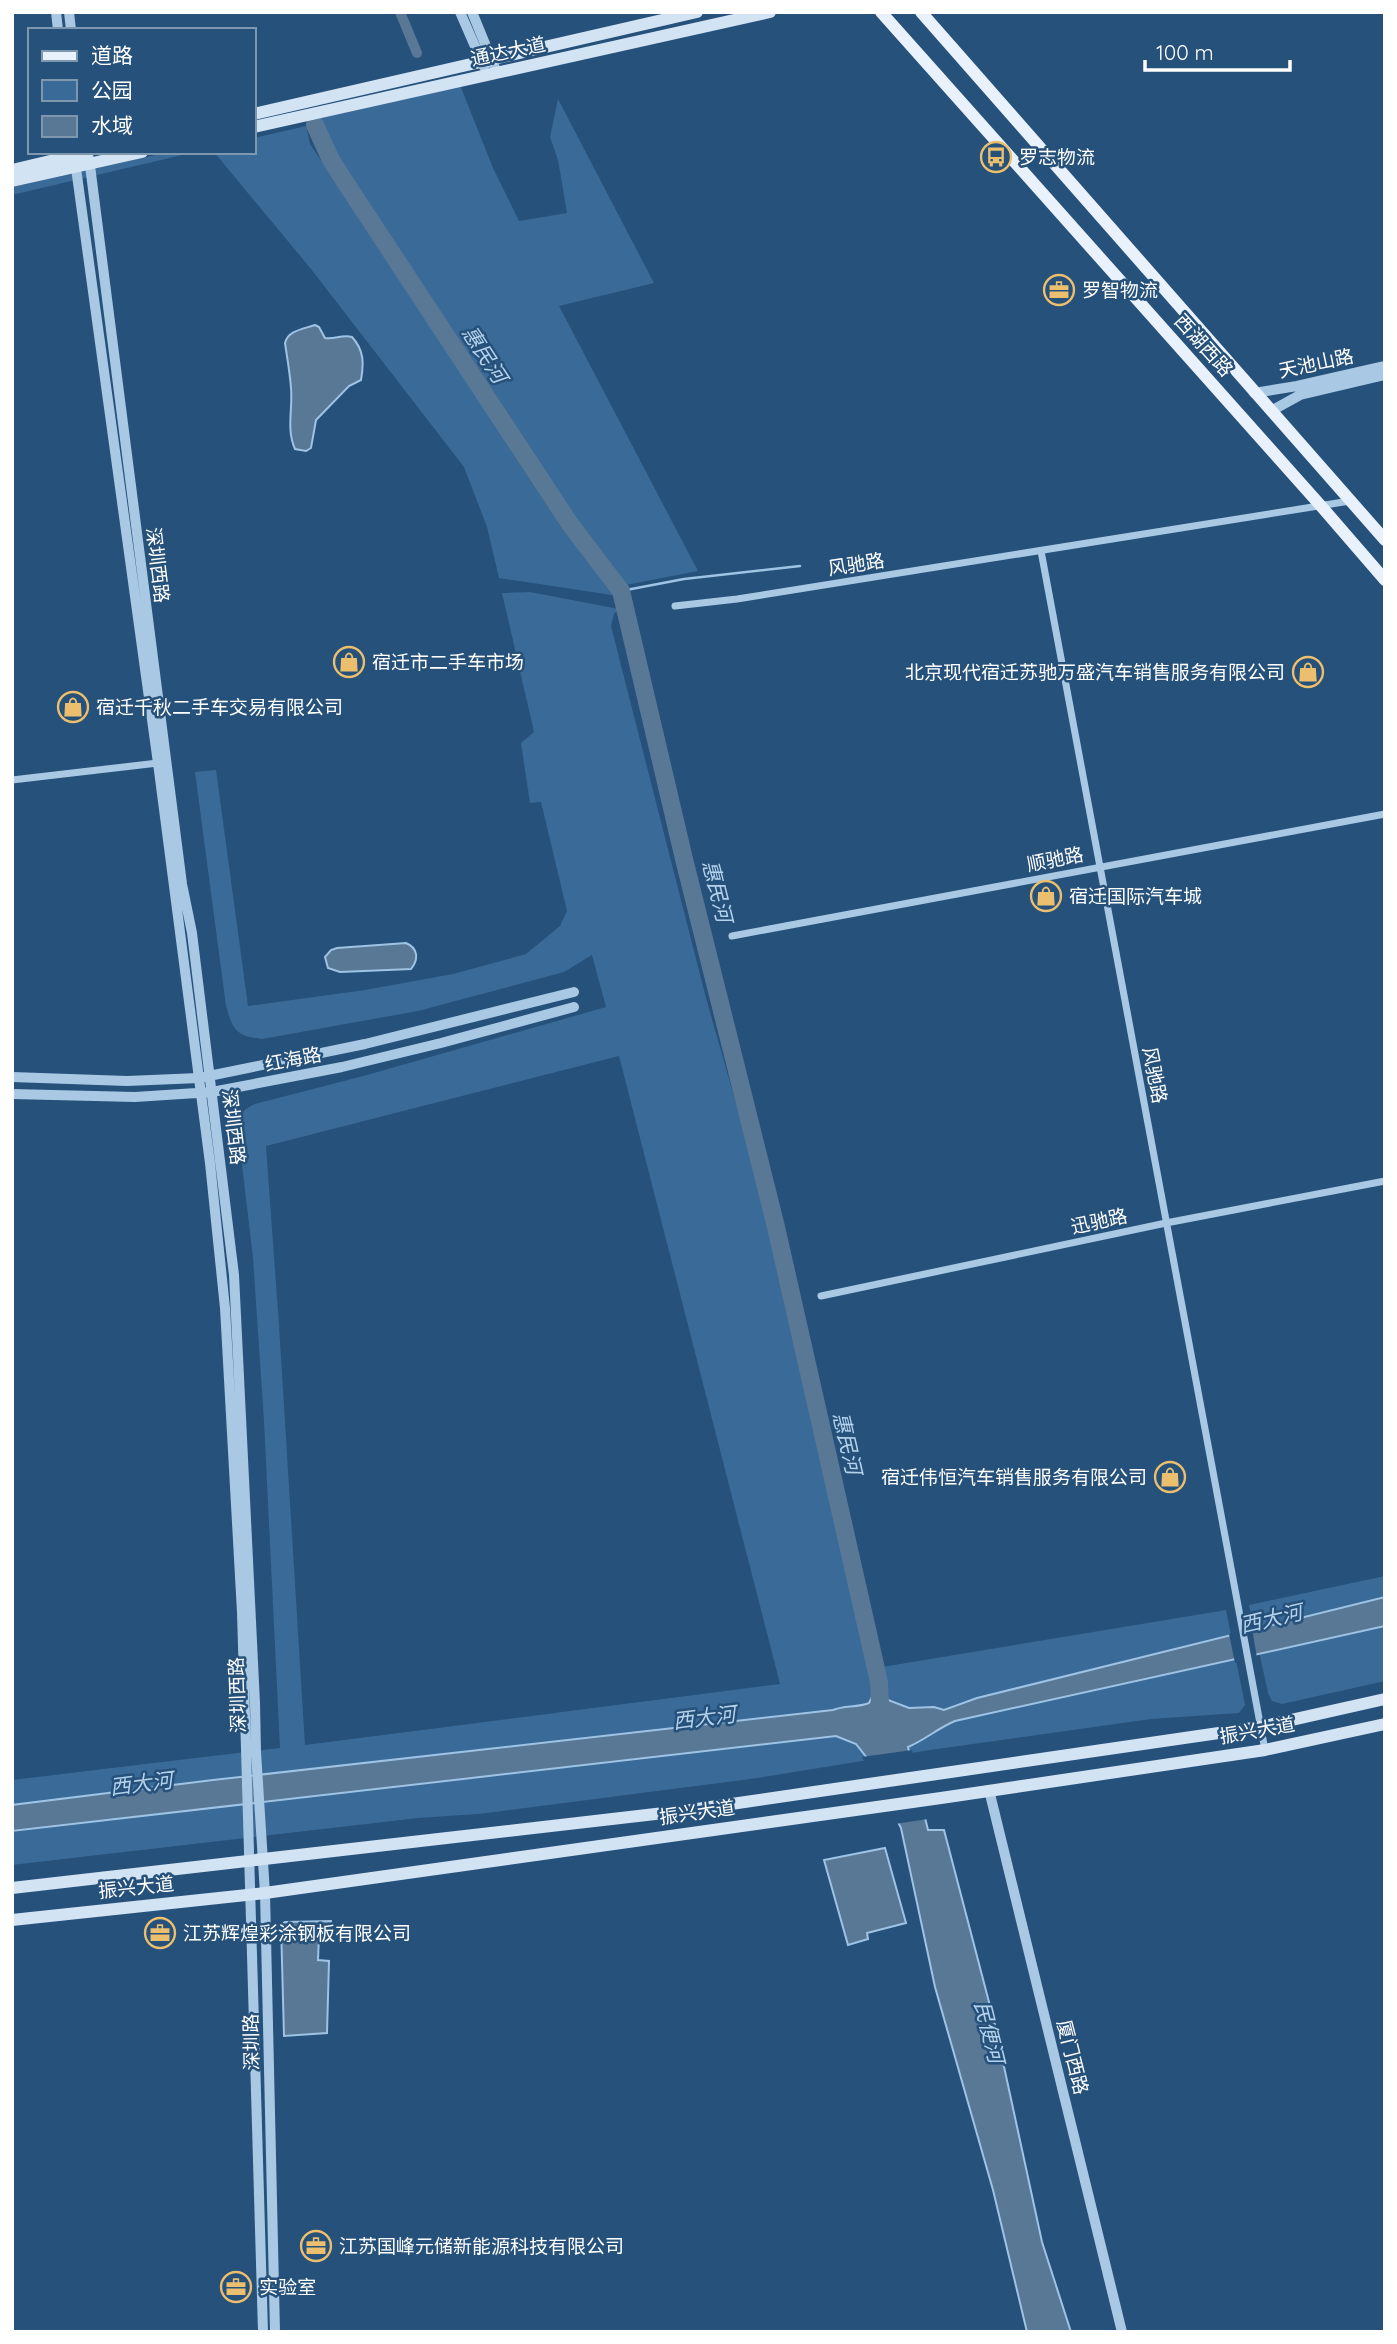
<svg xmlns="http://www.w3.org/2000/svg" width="1397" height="2344" viewBox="0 0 1397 2344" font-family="Quicksand,'Noto Sans SC',sans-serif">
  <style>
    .green { fill: #3a6a97; fill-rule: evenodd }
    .water { fill: #587896; stroke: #9ec3e4; stroke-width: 2 }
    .pier { fill: #26517a }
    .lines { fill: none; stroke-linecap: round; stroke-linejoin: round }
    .stream { stroke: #9ec3e4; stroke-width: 2.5 }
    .canal { stroke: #587896; stroke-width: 10 }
    .river { stroke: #587896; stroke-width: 18 }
    .minor { stroke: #a9c8e4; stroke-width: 7 }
    .tertiary { stroke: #a9c8e4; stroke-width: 10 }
    .secondary { stroke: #d2e3f4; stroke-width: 12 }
    .primary { stroke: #e9f2fc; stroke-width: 12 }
    .labels { text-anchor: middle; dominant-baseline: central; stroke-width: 5; stroke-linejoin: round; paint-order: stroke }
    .street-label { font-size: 19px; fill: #fff; stroke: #26517a }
    .poi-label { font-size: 19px; fill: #fff; stroke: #26517a; text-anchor: start }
    .water-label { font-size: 21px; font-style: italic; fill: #b4d2ec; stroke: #26517a }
  </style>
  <rect width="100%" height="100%" fill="#26517a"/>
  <path class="green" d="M460,85L493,168L519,221L567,213L558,160L550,137L558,99L654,283L559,306L698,571L626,585L619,583L567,512L348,177L319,124L320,117Z
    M306,126L310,144L520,456L618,596L499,578L487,527L464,467L311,269L214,152H254V138Z
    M169,152H195L12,195V187Z
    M530,592L619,609L614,614L611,626L706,998L757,1177L870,1669L1226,1610L1245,1705L1239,1713L1151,1719L930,1750L758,1778L478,1814L418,1818L12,1865V1780L280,1748L264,1421L253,1258L238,1131C237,1116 242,1110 255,1104L367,1075L606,1007L592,955L564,972L418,1011L262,1039C237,1036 233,1031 226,1006L195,772L216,770L248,1006L365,990L453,974L526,954L560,926L567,911L541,802L530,803L521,743L534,732L502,593ZM619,1056L780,1684L305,1745L279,1325L266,1146Z
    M1385,1576V1681L1282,1704L1272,1701L1268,1693L1249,1605Z"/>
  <path class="water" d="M315,325L319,327L325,338C334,340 342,334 352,337C364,350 364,363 361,380L349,386L316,420L311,448L306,451L295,449C286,429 293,409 291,388C290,373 287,357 285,343C288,330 304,329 315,325Z
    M406,943C418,948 419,959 411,969L340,972L328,968L325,957L331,950L337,948Z
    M1385,1597V1626L955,1721C938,1728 925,1740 908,1747L928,1830H944L995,2025L1042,2242L1071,2332H1027L993,2190L935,1987L901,1828L867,1758L856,1744L836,1736L12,1831V1805L213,1780L833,1710C845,1705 856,1708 869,1703L879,1682L888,1700L909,1708L934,1707L944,1710L977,1698Z
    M885,1848L906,1923L867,1933L868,1939L848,1945L824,1860Z
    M331,1921L332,1930L325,1931L330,1932V1941H321L319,1935L318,1960L329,1961L327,2033L284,2036L281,1925L285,1922Z"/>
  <path class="pier" d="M1252,1628L1257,1658L1235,1663L1229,1634Z
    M912,1750L928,1819L895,1824L862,1757Z"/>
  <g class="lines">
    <path class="stream" d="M621,591L684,579L800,566"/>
    <path class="canal" d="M400,12L417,53"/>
    <path class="river" d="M315,125L330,158L347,185L570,524L621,591L684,859L776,1227L879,1682L880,1704"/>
    <path class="minor" d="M1041,551L1265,1750
      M675,606L737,599L1350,501
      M12,780L158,763
      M732,936L1385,814
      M821,1296L1166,1223L1385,1181"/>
    <path class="tertiary" d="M56,12L58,30
      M69,12L71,30
      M460,12L484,67
      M472,12L497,73
      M89,158L182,884L192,933L234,1275L255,1703L256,1752H246
      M75,161L158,763L210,1163L225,1308L242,1612L263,2332
      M1254,393L1297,386L1385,366
      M1271,411L1300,395L1385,375
      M12,1077L127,1081L199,1078L365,1044L574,992
      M12,1094L135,1097L212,1092L342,1067L441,1043L574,1007
      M256,1752L265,1893L275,2332
      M989,1790L1122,2332"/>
    <path class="secondary" d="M254,114L697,12
      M254,127L770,12
      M12,170L88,152
      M12,181L142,152
      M12,1888L690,1810L1260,1727L1385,1699
      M12,1920L265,1893L941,1798L1265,1750L1385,1724"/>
    <path class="primary" d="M881,12L1321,506L1385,580
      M921,12L1385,540"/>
  </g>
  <defs>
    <g id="bus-ring" transform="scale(1.575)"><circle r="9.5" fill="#26517a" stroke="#ecbf6f" stroke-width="1.5"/><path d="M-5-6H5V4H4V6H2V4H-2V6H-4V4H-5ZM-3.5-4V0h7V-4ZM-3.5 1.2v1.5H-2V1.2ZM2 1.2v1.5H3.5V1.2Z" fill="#ecbf6f"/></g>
    <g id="office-ring" transform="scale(1.575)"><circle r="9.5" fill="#26517a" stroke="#ecbf6f" stroke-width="1.5"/><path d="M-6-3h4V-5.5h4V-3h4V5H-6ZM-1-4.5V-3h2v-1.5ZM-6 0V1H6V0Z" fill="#ecbf6f"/></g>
    <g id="shop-ring" transform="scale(1.575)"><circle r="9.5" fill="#26517a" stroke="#ecbf6f" stroke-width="1.5"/><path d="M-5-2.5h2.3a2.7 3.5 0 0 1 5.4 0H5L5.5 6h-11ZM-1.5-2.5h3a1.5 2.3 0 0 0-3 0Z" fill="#ecbf6f"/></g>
  </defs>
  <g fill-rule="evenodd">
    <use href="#bus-ring" x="996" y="157"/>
    <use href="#office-ring" x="1059" y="290"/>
    <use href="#shop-ring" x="349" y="662"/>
    <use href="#shop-ring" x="1308" y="672"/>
    <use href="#shop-ring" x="73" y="707"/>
    <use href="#shop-ring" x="1046" y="896"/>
    <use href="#shop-ring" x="1170" y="1477"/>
    <use href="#office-ring" x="160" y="1933"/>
    <use href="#office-ring" x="316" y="2246"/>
    <use href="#office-ring" x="236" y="2287"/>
  </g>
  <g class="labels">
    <g class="street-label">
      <text transform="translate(508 51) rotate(-12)">通达大道</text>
      <text transform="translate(1204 345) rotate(48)">西湖西路</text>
      <text transform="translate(1316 363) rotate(-12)">天池山路</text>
      <text transform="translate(856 564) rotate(-9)">风驰路</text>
      <text transform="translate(158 565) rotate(83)">深圳西路</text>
      <text transform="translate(1055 859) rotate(-11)">顺驰路</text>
      <text transform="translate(293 1059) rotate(-11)">红海路</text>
      <text transform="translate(1155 1075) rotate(79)">风驰路</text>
      <text transform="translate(234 1127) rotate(83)">深圳西路</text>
      <text transform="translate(1099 1221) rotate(-12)">迅驰路</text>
      <text transform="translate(237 1695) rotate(-92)">深圳西路</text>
      <text transform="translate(1257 1730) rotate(-10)">振兴大道</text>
      <text transform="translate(697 1812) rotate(-8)">振兴大道</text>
      <text transform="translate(136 1887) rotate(-6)">振兴大道</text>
      <text transform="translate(251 2042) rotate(-91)">深圳路</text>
      <text transform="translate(1073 2057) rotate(76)">厦门西路</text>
    </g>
    <g class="poi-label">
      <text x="1019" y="157">罗志物流</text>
      <text x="1082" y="290">罗智物流</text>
      <text x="372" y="662">宿迁市二手车市场</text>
      <text x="1285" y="672" text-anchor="end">北京现代宿迁苏驰万盛汽车销售服务有限公司</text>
      <text x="96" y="707">宿迁千秋二手车交易有限公司</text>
      <text x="1069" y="896">宿迁国际汽车城</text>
      <text x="1147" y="1477" text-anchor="end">宿迁伟恒汽车销售服务有限公司</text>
      <text x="183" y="1933">江苏辉煌彩涂钢板有限公司</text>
      <text x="339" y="2246">江苏国峰元储新能源科技有限公司</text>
      <text x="259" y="2287">实验室</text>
    </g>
    <g class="water-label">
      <text transform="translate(485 354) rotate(57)">惠民河</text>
      <text transform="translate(718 891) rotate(76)">惠民河</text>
      <text transform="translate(848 1443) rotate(77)">惠民河</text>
      <text transform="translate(1271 1618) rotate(-13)">西大河</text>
      <text transform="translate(704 1717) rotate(-7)">西大河</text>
      <text transform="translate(141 1783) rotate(-7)">西大河</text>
      <text transform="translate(990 2032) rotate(76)">民便河</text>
    </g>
  </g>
  <rect width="1397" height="2344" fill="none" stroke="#ffffff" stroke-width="28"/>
  <rect x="28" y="28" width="228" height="126" fill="#26517a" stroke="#7d97af" stroke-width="2"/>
  <rect x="42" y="51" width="35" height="10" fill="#e9f2fc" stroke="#7d97af" stroke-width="2"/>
  <text x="91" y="63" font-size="21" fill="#ffffff">道路</text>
  <rect x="42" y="80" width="35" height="21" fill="#3a6a97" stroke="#7d97af" stroke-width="2"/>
  <text x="91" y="98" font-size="21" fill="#ffffff">公园</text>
  <rect x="42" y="116" width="35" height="21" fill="#587896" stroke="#7d97af" stroke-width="2"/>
  <text x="91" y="133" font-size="21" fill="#ffffff">水域</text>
  <path d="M1145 60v10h145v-10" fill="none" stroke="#ffffff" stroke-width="3.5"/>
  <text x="1156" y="60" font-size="21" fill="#ffffff" stroke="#26517a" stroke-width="5" paint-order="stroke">100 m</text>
</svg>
